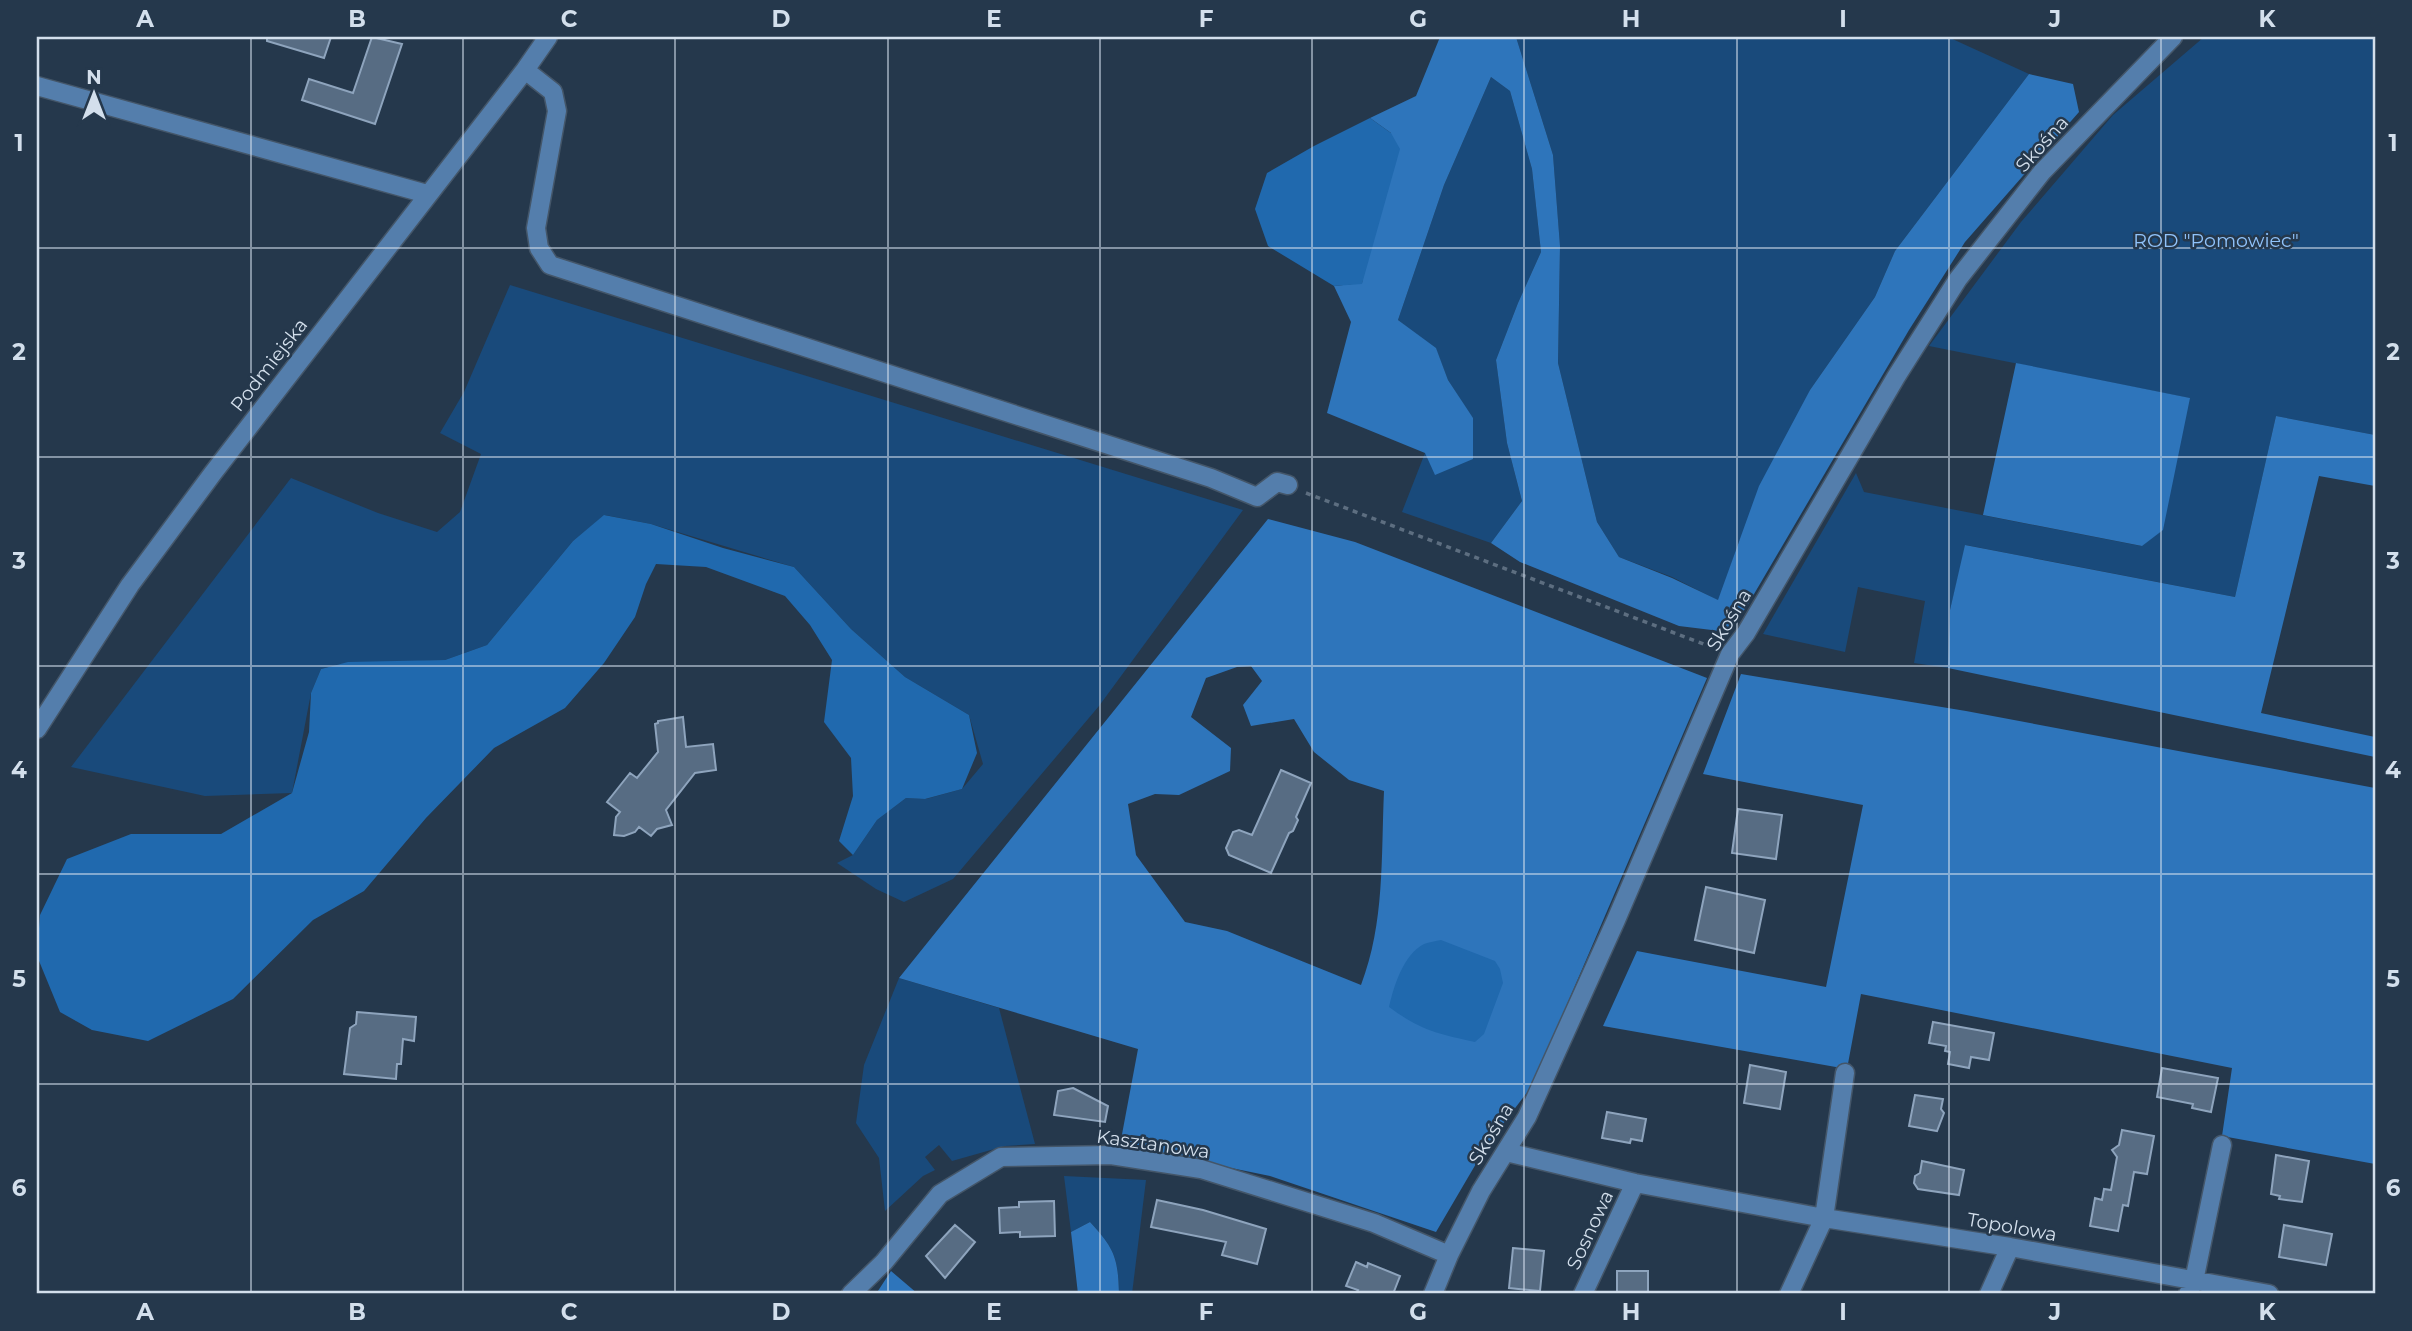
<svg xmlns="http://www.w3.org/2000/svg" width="2412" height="1331" viewBox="0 0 2412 1331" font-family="Montserrat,sans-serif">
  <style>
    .green { fill: #194a7b }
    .forest { fill: #2e75bb; fill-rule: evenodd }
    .water { fill: #2069ae }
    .building { fill: #576c83; stroke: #8ea4bd; stroke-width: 2 }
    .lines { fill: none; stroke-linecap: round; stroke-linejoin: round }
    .minor-casing { stroke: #445669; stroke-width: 21 }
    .path { stroke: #5d6e80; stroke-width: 3.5; stroke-dasharray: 5 5; stroke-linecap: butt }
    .minor { stroke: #547eac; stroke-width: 18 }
    .grid { fill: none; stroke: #d3dfec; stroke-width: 2; stroke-opacity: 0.55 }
    .labels { text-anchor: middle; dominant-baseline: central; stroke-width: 5; stroke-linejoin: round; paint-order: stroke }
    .street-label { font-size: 19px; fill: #d3dfec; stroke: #25384c }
    .park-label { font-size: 19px; fill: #90c3fb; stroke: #25384c }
    .neatline { fill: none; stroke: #d3dfec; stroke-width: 2.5 }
    .grid-label { font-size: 23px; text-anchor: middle; font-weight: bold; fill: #d3dfec }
  </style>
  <rect width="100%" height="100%" fill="#25384c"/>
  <path class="green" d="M1516,37H1948L2029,74L1895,251L1875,297L1810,390L1738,544L1719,601L1672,577L1619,557L1597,522L1558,363L1560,247L1553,155Z
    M2204,37H2375V435L2276,416L2235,597L1966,545L1950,610L1948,668L1914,663L1925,601L1858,587L1845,652L1763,634L1856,473L1864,492L2141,546L2162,530L2189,398L1929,346L2021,222L2113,115Z
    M1491,77L1510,91L1532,169L1541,252L1518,303L1496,360L1507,443L1522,501L1491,543L1402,512L1425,453L1473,419L1448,380L1436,349L1398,320L1444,185Z
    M510,285L1243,510L1099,706L953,879L904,902L876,889L837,863L853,855L877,820L906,798L926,799L962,789L983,764L969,715L905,677L851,629L794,567L651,524L605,515L573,541L487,645L445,660L340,664L321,669L311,693L292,793L205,796L71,767L291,478L378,513L437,532L460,512L481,454L440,433L464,392Z
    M899,978L999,1008L1035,1144L1005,1146L952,1161L939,1145L925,1157L935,1170L923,1176L885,1211L879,1158L856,1123L864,1065Z
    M1064,1176L1146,1180L1132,1294H1119C1118,1258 1115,1249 1090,1222L1071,1232Z"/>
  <path class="forest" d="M1440,37H1516L1553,155L1560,246L1558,363L1597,522L1619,557L1672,578L1718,600L1759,486L1810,390L1875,297L1895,251L2029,74L2073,84L2079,112L1965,242L1909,330L1747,606L1728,632L1679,626L1520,562L1491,543L1522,501L1507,443L1496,360L1518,303L1541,252L1532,169L1510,91L1491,77L1444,185L1398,320L1436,348L1448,380L1473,418V459L1435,475L1425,453L1327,413L1351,322L1334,286L1362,283L1391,133L1370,118L1416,96Z
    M2016,363L2190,398L2163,530L2142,546L1983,515Z
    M2276,416L2375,435V486L2319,476L2261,713L2375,737V757L1948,668L1950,610L1965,545L2235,597Z
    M1268,519L1355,542L1707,678L1532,1086L1487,1145L1436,1232L1270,1176L1120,1145L1138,1049L899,978ZM1251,666L1262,681L1243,705L1251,726L1294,719L1314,752L1349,780L1384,791C1381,857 1385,923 1361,985L1227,931L1185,922L1136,855L1128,804L1155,794L1179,795L1230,771L1231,748L1191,717L1206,678L1237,667Z
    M1741,674L1966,711L2375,788V1164L2222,1136L2232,1068L1861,994L1847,1069L1603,1026L1637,951L1826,987L1863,805L1703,774Z
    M1090,1222C1115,1249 1118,1258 1119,1294H1078L1071,1232Z
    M891,1271L918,1294H876Z"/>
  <path class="water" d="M1370,118L1391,133L1400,149L1362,284L1334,286L1268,246L1255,209L1267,173L1314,146Z
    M604,515L651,524L723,548L794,567L851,629L905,677L969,715L977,753L962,789L925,799L906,798L877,820L853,855L839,841L853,796L851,758L824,722L832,660L810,625L785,596L706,567L656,564L646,584L635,617L604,663L565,708L494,748L426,818L364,891L313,920L233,999L148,1041L92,1030L60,1012L37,956L40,915L67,859L131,834H221L292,793L309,732L311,693L321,669L348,662L445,660L487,645L573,541Z
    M1441,940L1495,961L1500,969L1503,983L1484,1034L1475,1042C1438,1034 1420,1030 1389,1007C1394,986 1403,955 1424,944C1429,942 1436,941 1441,940Z"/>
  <path class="building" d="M267,37H331L324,58L267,41Z
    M372,37L402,44L375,124L302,100L309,79L353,93Z
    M683,717L686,747L713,744L716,770L695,773L666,810L672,825L657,829L651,836L639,827L635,832L624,836L614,835L616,817L620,812L607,802L630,773L637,778L658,752L655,724L658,723V721Z
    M1281,770L1311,783L1296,817L1298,820L1293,831L1289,833L1271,873L1229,855L1226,848L1233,832L1239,830L1252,835Z
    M1738,809L1782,815L1776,859L1732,853Z
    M1706,887L1765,900L1754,953L1695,940Z
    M357,1012L416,1017L414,1041L403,1039L401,1064H397L396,1079L344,1074L350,1028L356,1024Z
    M1933,1022L1994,1033L1989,1060L1971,1057L1969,1068L1948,1064L1950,1052L1945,1051L1946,1046L1929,1043Z
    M1750,1065L1786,1072L1780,1109L1744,1103Z
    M2162,1068L2218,1078L2211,1112L2192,1108L2193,1104L2157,1097Z
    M1073,1088L1108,1106L1105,1122L1054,1115L1058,1091Z
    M1915,1095L1943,1099L1941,1109L1944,1113L1937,1131L1909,1126Z
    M1607,1112L1646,1119L1642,1141L1631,1139L1630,1143L1602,1138Z
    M2122,1130L2154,1136L2147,1174L2134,1172L2128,1206L2123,1205L2118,1231L2090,1226L2095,1198L2102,1200L2104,1189L2111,1190L2117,1157L2112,1150L2119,1145Z
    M2276,1155L2309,1161L2302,1202L2279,1199L2280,1196L2271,1194Z
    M1922,1161L1964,1170L1959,1195L1918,1189L1914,1183L1915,1176L1920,1173Z
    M1157,1200L1203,1210L1266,1229L1257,1264L1222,1255L1226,1242L1151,1227Z
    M1054,1201L1055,1236L1020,1237V1232L1000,1233L999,1208L1019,1207V1202Z
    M955,1225L975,1242L945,1278L926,1256Z
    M2284,1225L2332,1234L2326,1265L2279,1257Z
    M1513,1248L1544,1251L1540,1291L1509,1288Z
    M1356,1262L1367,1267L1368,1263L1400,1276L1393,1294H1356L1358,1290L1346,1286Z
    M1617,1271H1648V1294H1617Z"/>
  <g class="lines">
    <g class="minor-casing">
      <path id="minor" d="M525,70L553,92L557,111L536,228L539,248L550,265L1211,478L1257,497L1277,482L1288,485
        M37,86L427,194
        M37,729L130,585L213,473L525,70L548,37
        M1506,1152L1635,1183L1824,1218L2010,1247L2269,1294
        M851,1294L884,1262L940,1194L1001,1157L1111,1155L1201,1169L1374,1223L1449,1255
        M1433,1294L1449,1255L1481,1191L1527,1117L1616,920L1730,654L1746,633L1896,377L1958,279L2042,172L2173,37
        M1583,1294L1635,1183
        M1789,1294L1824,1218L1845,1073
        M1989,1294L2010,1247
        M2188,1294L2194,1281L2222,1145"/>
    </g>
    <path class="path" d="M1306,493L1714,648"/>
    <use href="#minor" class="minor"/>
  </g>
  <path class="grid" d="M251,37V1294M463,37V1294M675,37V1294M888,37V1294M1100,37V1294M1312,37V1294M1524,37V1294M1737,37V1294M1949,37V1294M2161,37V1294M37,248H2375M37,457H2375M37,666H2375M37,874H2375M37,1084H2375"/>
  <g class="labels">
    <g class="street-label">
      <text transform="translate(2042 144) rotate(-48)">Skośna</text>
      <text transform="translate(269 365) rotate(-52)">Podmiejska</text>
      <text transform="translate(1729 620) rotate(-59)">Skośna</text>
      <text transform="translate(1491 1134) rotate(-59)">Skośna</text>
      <text transform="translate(1153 1144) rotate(8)">Kasztanowa</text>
      <text transform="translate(2012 1227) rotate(10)">Topolowa</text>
      <text transform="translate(1590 1230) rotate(-65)">Sosnowa</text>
    </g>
    <g class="park-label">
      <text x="2216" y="240">ROD "Pomowiec"</text>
    </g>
  </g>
  <rect width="2412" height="1331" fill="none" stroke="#25384c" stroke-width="77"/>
  <g transform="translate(94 94)" stroke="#25384c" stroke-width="5" paint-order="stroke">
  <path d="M0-5L12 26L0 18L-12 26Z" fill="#d3dfec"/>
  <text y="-10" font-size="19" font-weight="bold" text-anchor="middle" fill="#d3dfec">N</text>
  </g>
  <rect x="38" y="38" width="2336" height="1254" class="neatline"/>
  <g class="grid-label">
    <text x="145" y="27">A</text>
    <text x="357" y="27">B</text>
    <text x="569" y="27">C</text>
    <text x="781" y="27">D</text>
    <text x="994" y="27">E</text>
    <text x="1206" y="27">F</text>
    <text x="1418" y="27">G</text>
    <text x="1631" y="27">H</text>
    <text x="1843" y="27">I</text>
    <text x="2055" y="27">J</text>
    <text x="2267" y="27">K</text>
    <text x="19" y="151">1</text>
    <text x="2393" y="151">1</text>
    <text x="19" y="360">2</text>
    <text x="2393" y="360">2</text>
    <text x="19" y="569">3</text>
    <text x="2393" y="569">3</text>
    <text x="19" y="778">4</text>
    <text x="2393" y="778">4</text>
    <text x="19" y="987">5</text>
    <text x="2393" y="987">5</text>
    <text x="19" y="1196">6</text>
    <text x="2393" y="1196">6</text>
    <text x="145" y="1320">A</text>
    <text x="357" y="1320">B</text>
    <text x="569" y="1320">C</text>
    <text x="781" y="1320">D</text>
    <text x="994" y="1320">E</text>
    <text x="1206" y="1320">F</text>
    <text x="1418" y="1320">G</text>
    <text x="1631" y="1320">H</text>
    <text x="1843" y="1320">I</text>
    <text x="2055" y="1320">J</text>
    <text x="2267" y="1320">K</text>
  </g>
</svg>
